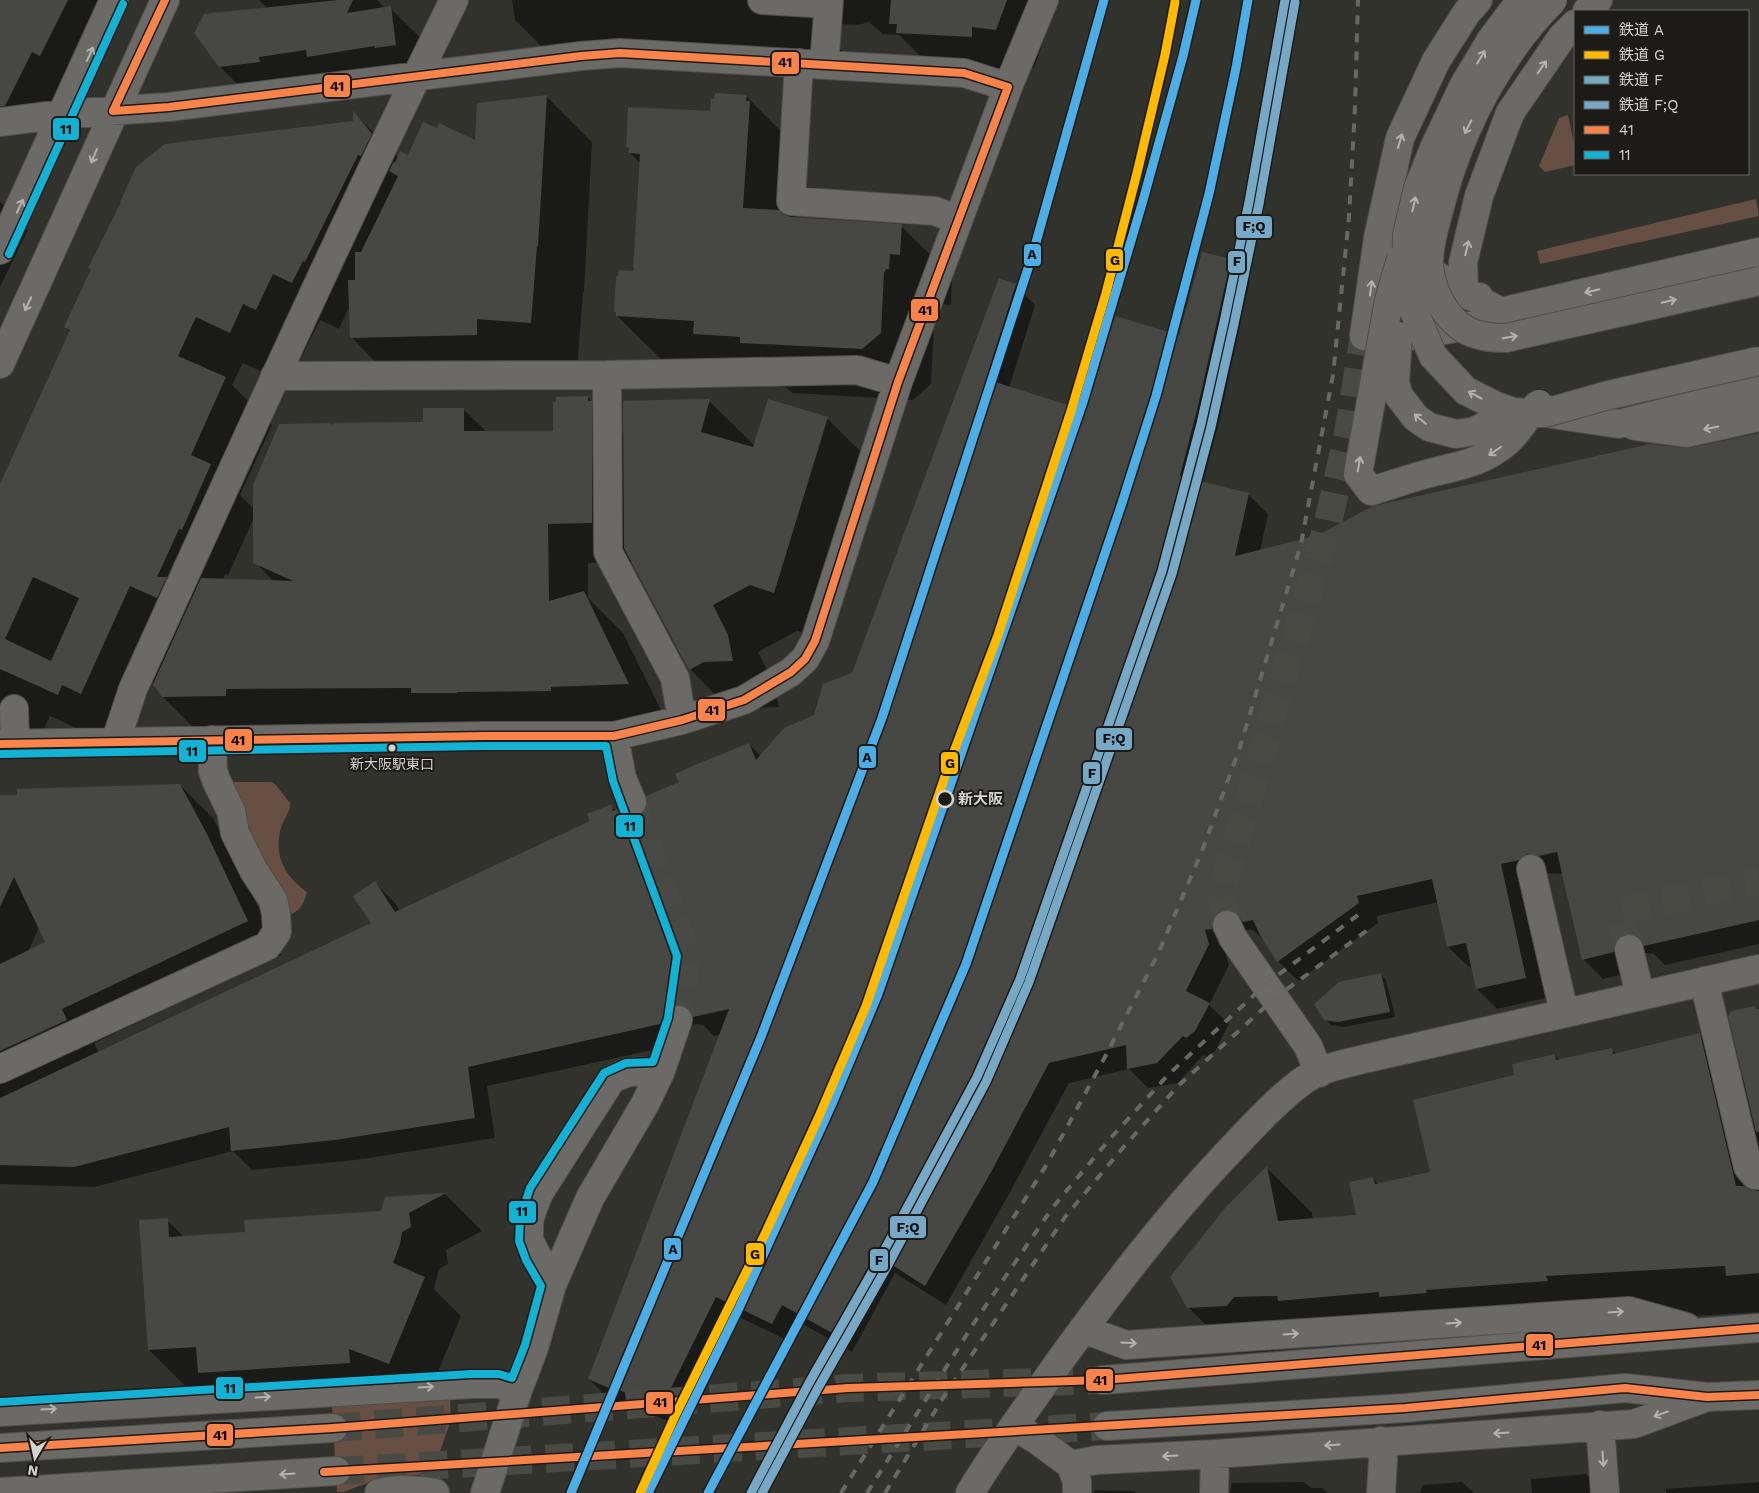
<svg xmlns="http://www.w3.org/2000/svg" width="1759" height="1493" viewBox="0 0 1759 1493" font-family="'Work Sans','Noto Sans JP',sans-serif">
  <style>
    .green { fill: #674f43 }
    .shadow { fill: #0007; fill-rule: evenodd }
    .building { fill: #474744; fill-rule: evenodd }
    .lines { fill: none; stroke-linecap: round; stroke-linejoin: round }
    .minor-tunnel { stroke: #4a4a45; stroke-width: 28; stroke-dasharray: 28 14; stroke-linecap: butt }
    .minor-casing { stroke: #4f4e4a; stroke-width: 30 }
    .minor { stroke: #6b6a66; stroke-width: 28 }
    .rail { stroke: #686864; stroke-width: 4; stroke-dasharray: 9 9; stroke-linecap: butt }
    .minor-bridge-casing { stroke: #4f4e4a; stroke-width: 30; stroke-linecap: butt }
    .minor-bridge { stroke: #6b6a66; stroke-width: 28 }
    .bus-1-casing { stroke: #1c1b17; stroke-width: 11 }
    .bus-2-casing { stroke: #1c1b17; stroke-width: 11 }
    .bus-1 { stroke: #f8844c; stroke-width: 8 }
    .bus-2 { stroke: #13b2d5; stroke-width: 8 }
    .rail-1-casing { stroke: #1c1b17; stroke-width: 12 }
    .rail-2-casing { stroke: #1c1b17; stroke-width: 12 }
    .rail-3-casing { stroke: #1c1b17; stroke-width: 12 }
    .rail-4-casing { stroke: #1c1b17; stroke-width: 12 }
    .rail-1 { stroke: #4daee7; stroke-width: 9 }
    .rail-2 { stroke: #ffba00; stroke-width: 9 }
    .rail-3 { stroke: #77a8c5; stroke-width: 9 }
    .rail-4 { stroke: #77a8c5; stroke-width: 9 }
    .oneway { stroke: #b4b4af }
    .bus-dot { fill: #d4d3ce; stroke: #1c1b17; stroke-width: 2 }
    .stop-dot { fill: #1c1b17; stroke: #d4d3ce; stroke-width: 2.5 }
    .labels { text-anchor: middle; dominant-baseline: central; stroke-width: 4; stroke-linejoin: round; paint-order: stroke }
    .bus-label { font-size: 14px; fill: #d4d3ce; stroke: #1c1b17 }
    .stop-label { font-size: 15px; font-weight: bold; fill: #d4d3ce; stroke: #1c1b17; text-anchor: start }
    .line-badge { stroke: #1c1b17; stroke-width: 2 }
    .pale-badge-label { font-size: 14px; text-anchor: middle; font-weight: bold; fill: #111 }
  </style>
  <rect width="100%" height="100%" fill="#32322d"/>
  <path class="green" d="M1568,115L1575,148V165L1545,172L1539,166L1559,118Z
    M1756,199L1759,216L1540,264L1537,251Z
    M226,782H271L275,784L290,803C291,812 283,819 281,828C273,856 285,876 307,892C303,906 299,913 285,916Z
    M450,1400L451,1420L432,1474L384,1477L343,1492H337L332,1407Z"/>
  <path class="shadow" d="M0,0H115L53,129L0,105Z
    M259,0H377L385,8H390L433,50L416,88L351,99L345,93L302,104L263,109L220,67L268,9Z
    M512,0H1058L1034,68L1010,65L1009,75L935,71L899,35L883,34L869,22L858,25L814,23L849,58H553L515,20Z
    M546,96L592,142L584,292H583L577,369L397,384L351,337L350,305L339,329L320,320L302,356L289,350L276,378L243,363L232,385L272,425L240,495L254,509L334,426L424,424L463,409L487,432H555L588,398L624,434L709,401L755,446L827,418L874,465L821,638L797,631L758,652L774,683L779,707L751,708L736,716L690,669L632,562L588,563V598L623,633L668,724L203,737L163,697L153,682L127,739L104,741L50,716L38,741L0,743V487L70,332L66,327L354,122V113L399,158L476,142ZM254,518L255,562L274,582L223,580L225,574L228,575Z
    M746,96L797,147L800,153L796,218L901,226L952,276L951,305L940,304L939,319H936V322H934L931,384L913,400L792,393L785,387L745,385L668,366L617,316L615,311L635,272L640,163L630,153V150L627,146L712,113Z
    M0,202L28,230L0,287Z
    M1230,260L1250,280L1219,422L1203,483L1248,494L1268,514L1260,551L1759,434V944L1665,965L1654,954L1646,953L1638,958L1633,972L1603,979L1583,959L1564,874L1548,873L1539,880L1520,884L1545,998L1497,1009L1477,989L1472,966L1469,967L1448,947L1439,902L1377,916L1378,923L1298,981L1278,961L1265,941L1253,930H1241L1232,949L1225,950L1229,965L1209,1005L1229,1024L1215,1051L1207,1057L1203,1055L1178,1083L1148,1088L1129,1069L1069,1083L1009,1194L946,1305L895,1273L852,1352L803,1324L793,1343L737,1316L682,1427L630,1405L629,1407L609,1399L589,1379L720,1035L714,1036L703,1025L695,1024L687,1029L680,1044L487,1086L495,1138L356,1160L252,1170L233,1151L94,1187L0,1184V797L180,785L213,818L240,869L281,955L94,1043L99,1053L373,924L375,883L395,903L400,911L591,821L610,806L616,811L629,819L639,817L680,782L749,744L761,756L815,716L852,674L1015,285L1035,305L1009,388L1086,413L1180,336ZM39,927L47,943L28,952Z
    M1381,974L1386,980L1395,1017L1344,1027L1331,1025L1325,1019Z
    M1755,1007L1759,1010V1312L1592,1322L1472,1335V1338L1426,1342L1422,1338L1325,1346L1320,1341L1280,1342L1273,1351L1234,1353L1188,1307L1267,1168L1312,1213L1313,1220L1358,1216L1373,1178L1379,1185L1432,1173L1516,1076L1555,1055L1560,1061L1611,1050L1617,1055L1700,1034L1744,1079Z
    M445,1194L482,1231L446,1250L448,1264L439,1269L434,1289L461,1316L426,1401L386,1385L236,1410L212,1385L186,1387L149,1350L167,1220L185,1238L247,1234L382,1212L386,1198Z
    M1586,1474L1605,1493H1532L1531,1479Z
    M1304,1482L1311,1488H1323L1328,1493H1230L1232,1483Z
    M1462,1482L1474,1493H1420L1423,1485Z
    M1759,1482V1493H1666V1489Z
    M1095,1490L1134,1491L1136,1493H1094Z"/>
  <path class="building" d="M0,0H68L40,56L32,52L5,106H0Z
    M338,0H353L347,13L391,6L396,45L375,48L374,46L307,57L306,50L259,57L260,62L219,67L194,33L204,14Z
    M891,0H1007L996,30L972,27V37L896,33L897,24H889Z
    M715,93L747,95L746,101H750L743,208L779,210L783,214L790,217L902,224L900,255L890,254L889,269H886L885,272H884L881,333L862,349L740,343V337L693,334L694,321L616,316V312H614L616,276H618L619,270L633,271L640,154L629,153V148L626,147L628,107L710,111L711,99H714Z
    M547,95L538,246H537L531,323L477,319V335L350,338L348,280H355V252H361L398,176L389,171L394,161L395,163L400,151L408,155L423,122L437,128L439,123L475,140L477,103Z
    M353,110L372,134L361,156L358,155L305,262L303,261L292,283L273,274L256,310L243,304L230,333L196,317L178,356L226,377L191,455L211,464L182,530L179,529L157,577H167L157,598L130,586L81,694L62,685L58,695L0,669V484L70,330L64,327L91,269L88,268L121,202H120L136,167L165,144L353,121ZM33,577L79,598L51,661L5,639Z
    M1202,252L1231,259L1199,402L1180,476L1249,493L1235,556L1318,535L1373,506L1650,444L1689,448L1759,433V920L1644,946L1640,938L1634,934H1626L1618,938L1614,945V952L1582,960L1557,852L1538,856L1527,854L1519,860L1501,864L1526,978L1476,989L1466,943L1447,947L1432,879L1357,896L1359,903L1277,962L1260,935L1253,920L1243,922L1236,912L1229,910L1221,911L1214,916L1212,923V929L1205,930L1209,944L1186,991L1210,1003L1195,1031L1186,1038L1183,1036L1157,1063L1127,1069L1126,1045L1049,1063L990,1174L925,1286L875,1254L832,1333L782,1305L772,1324L716,1297L661,1408L610,1386L609,1388L588,1379L729,1009L693,1017L690,1010L683,1005H674L667,1009L660,1024L468,1067L475,1118L335,1140L231,1151L229,1127L74,1167L0,1165V1098L371,923L353,896L375,881L395,912L590,821L587,814L600,809L611,804L613,811L618,809L623,815L630,817L638,816L644,812L647,804L646,796L679,782L675,774L695,765L749,743L756,760L784,728L814,715L823,684L852,673L999,278L1016,284L986,379L1086,411L1115,316L1179,335Z
    M588,396V401H592V523L548,524L549,601L584,591L629,684L551,687V691L457,692V693H411V688L226,689V696L162,697L153,684L201,578L293,581L253,563V485L279,424L330,423L333,425L334,423L423,422V408H464V431H553V402H556V397Z
    M694,399H710L701,432L753,447L768,399L828,417L774,593L750,585L713,605L728,635L733,661L704,662L689,670L624,548L623,401Z
    M180,784L207,834L248,921L62,1009L67,1020L0,1051V964L45,942L14,877L0,907V795H17V789Z
    M1381,973L1390,1012L1338,1022L1324,1020L1314,1004L1339,982Z
    M1755,1006L1756,1009H1759V1132H1756L1728,1016L1731,1011Z
    M1700,1033L1736,1186H1744L1749,1189L1759,1191V1273L1726,1276L1725,1266L1546,1276L1548,1281L1426,1290L1427,1293L1379,1297V1292L1278,1301L1277,1296L1234,1297L1227,1306L1187,1308L1170,1277L1226,1207L1267,1166L1278,1221L1356,1215L1349,1182L1373,1177L1375,1184L1430,1172L1413,1100L1514,1075L1512,1064L1555,1054L1556,1060L1612,1048L1613,1054Z
    M446,1193L409,1213L411,1227L402,1232L400,1244L393,1263L425,1277L389,1364L349,1349L350,1363L198,1373L196,1347L148,1350L139,1220L168,1218L169,1237L245,1232L244,1220L381,1211L385,1197Z"/>
  <g class="lines">
    <path class="minor-tunnel" d="M632,802L687,955L678,1020
      M1227,925L1222,898L1223,888L1328,523L1348,433L1364,336
      M1629,949L1619,911L1759,881
      M333,1428L848,1388L1103,1380
      M336,1471L1107,1426"/>
    <g class="minor-casing">
      <path id="minor" d="M762,0L828,4
        M1478,0L1467,12L1436,61L1400,138L1378,238L1453,286L1501,312L1759,252
        M1587,11L1598,0
        M799,63L791,201L935,211L958,220
        M824,65L829,0
        M0,122L63,114L169,107L581,56L620,53L964,73L1008,87
        M1378,238L1364,336L1386,340L1480,324
        M0,250L114,0
        M1479,297L1470,296L1464,286L1463,263L1479,196L1510,113L1562,37L1575,24
        M0,364C56,243 109,121 165,0
        M607,375L608,552L675,678L682,720
        M275,376L607,375L857,370L898,382
        M1545,413L1619,424L1759,389
        M1635,426L1686,433L1759,417
        M14,709L15,744
        M614,736L622,778L632,802
        M115,743L133,689C238,458 342,227 454,0
        M0,744L484,736H614L682,720L744,700L791,672L805,659L815,641L898,382L1008,87L1044,0
        M1531,869L1564,1012
        M1227,925L1233,938L1308,1046L1319,1073
        M1629,949L1640,995
        M1704,981L1748,1167L1755,1175H1759
        M0,1069L267,946L277,932L276,914L273,900L254,871L235,833L231,811L216,780L213,771L212,740
        M552,1285L529,1240V1221L533,1208L539,1193L611,1080C629,1069 639,1071 660,1073
        M1083,1329L1126,1345L1629,1311L1686,1327
        M1103,1380L1759,1328
        M0,1412L472,1384H498L518,1390
        M1600,1425L1605,1493
        M1014,1426L1037,1440L1071,1465L1097,1460L1215,1454L1634,1424L1707,1397
        M1107,1426L1405,1408L1625,1388L1707,1397L1759,1395
        M1381,1441L1383,1460L1381,1493
        M0,1448L333,1428
        M1071,1465L1077,1482V1493
        M0,1492L336,1471
        M379,1493C397,1488 418,1490 435,1493
        M485,1493L518,1390L534,1348L552,1285L590,1198L645,1104L660,1073L678,1020
        M970,1493C997,1448 1029,1405 1059,1362C1110,1292 1163,1222 1222,1159C1246,1134 1276,1100 1304,1080C1321,1068 1344,1064 1364,1059L1759,969
        M1214,1493L1215,1454"/>
    </g>
    <use href="#minor" class="minor"/>
    <path class="rail" d="M841,1493L1047,1164L1106,1055L1158,954L1202,851L1239,750L1301,544L1333,375L1349,217L1355,107L1358,0
      M867,1493L974,1323L1014,1264L1053,1207L1109,1140L1168,1075L1266,984L1362,912
      M885,1493L946,1393L1065,1217L1121,1150L1178,1086L1275,998L1369,929"/>
    <g class="minor-bridge-casing">
      <path id="minor-bridge" d="M1521,0L1491,40L1464,85L1435,146L1418,188L1407,235L1406,274L1414,311L1433,356L1466,391L1496,406L1513,412L1528,413H1545L1609,395L1759,361
        M1553,0C1537,16 1522,34 1510,52C1475,102 1451,159 1437,218C1433,232 1429,248 1429,263C1430,287 1444,318 1466,330C1478,337 1493,338 1506,338L1759,281
        M1401,259L1389,300L1358,474L1371,491C1392,485 1413,477 1434,472C1463,465 1483,462 1507,442C1520,431 1526,415 1539,404
        M1398,336L1395,383L1399,396L1416,418L1429,427L1456,434L1475,431L1513,412"/>
    </g>
    <use href="#minor-bridge" class="minor-bridge"/>
    <g class="bus-1-casing">
      <path id="bus-1" d="M113,111L169,107L581,56L620,53L964,73L1008,87
        M113,111L165,0
        M0,744L484,736H614L682,720L744,700L791,672L805,659L815,641L898,382L1008,87
        M0,1448L333,1428L848,1388L1103,1380L1759,1328
        M324,1472L1405,1408L1625,1388L1707,1397L1759,1395"/>
    </g>
    <g class="bus-2-casing">
      <path id="bus-2" d="M9,254L123,4
        M0,1402L471,1374H499L512,1378L525,1345L541,1286L526,1260L519,1241L520,1219L530,1188L604,1073L626,1063L653,1062L668,1018L677,956L613,781L606,746H484L0,754"/>
    </g>
    <use href="#bus-1" class="bus-1"/>
    <use href="#bus-2" class="bus-2"/>
    <g class="rail-1-casing">
      <path id="rail-1" d="M571,1493L761,1037L882,718L1033,253L1104,0
        M648,1493L739,1308L832,1104L878,994L1083,402L1142,204L1183,56L1196,0
        M708,1493L873,1182L966,964L1122,503L1156,396L1209,194L1236,68L1248,0"/>
    </g>
    <g class="rail-2-casing">
      <path id="rail-2" d="M640,1493L676,1414L765,1234L820,1114L866,1006L950,762L998,635L1071,411L1106,293L1137,173L1165,55L1175,2"/>
    </g>
    <g class="rail-3-casing">
      <path id="rail-3" d="M751,1493L809,1383L879,1260L977,1077L1020,979L1162,571L1201,424L1224,322L1249,202L1285,0"/>
    </g>
    <g class="rail-4-casing">
      <path id="rail-4" d="M762,1493L818,1388L888,1265L986,1082L1029,982L1172,574L1211,427L1234,324L1259,204L1295,2"/>
    </g>
    <use href="#rail-1" class="rail-1"/>
    <use href="#rail-2" class="rail-2"/>
    <use href="#rail-3" class="rail-3"/>
    <use href="#rail-4" class="rail-4"/>
  </g>
  <defs><path id="oneway-shaft" d="M-6 0H5M1.5-3L5.5 0L1.5 3" fill="none" stroke-width="1.6" stroke-linecap="round" stroke-linejoin="round" transform="scale(1.25)"/></defs>
  <g class="oneway">
    <use href="#oneway-shaft" transform="translate(90 54) rotate(-66)"/>
    <use href="#oneway-shaft" transform="translate(1481 57) rotate(-59)"/>
    <use href="#oneway-shaft" transform="translate(1542 67) rotate(-55)"/>
    <use href="#oneway-shaft" transform="translate(1468 127) rotate(117)"/>
    <use href="#oneway-shaft" transform="translate(1400 141) rotate(-73)"/>
    <use href="#oneway-shaft" transform="translate(94 156) rotate(113)"/>
    <use href="#oneway-shaft" transform="translate(1414 204) rotate(-77)"/>
    <use href="#oneway-shaft" transform="translate(20 206) rotate(-65)"/>
    <use href="#oneway-shaft" transform="translate(1467 248) rotate(-77)"/>
    <use href="#oneway-shaft" transform="translate(1371 288) rotate(-82)"/>
    <use href="#oneway-shaft" transform="translate(1592 291) rotate(167)"/>
    <use href="#oneway-shaft" transform="translate(1669 301) rotate(-13)"/>
    <use href="#oneway-shaft" transform="translate(28 304) rotate(115)"/>
    <use href="#oneway-shaft" transform="translate(1510 337) rotate(-9)"/>
    <use href="#oneway-shaft" transform="translate(1475 395) rotate(-152)"/>
    <use href="#oneway-shaft" transform="translate(1420 419) rotate(-140)"/>
    <use href="#oneway-shaft" transform="translate(1711 428) rotate(168)"/>
    <use href="#oneway-shaft" transform="translate(1495 451) rotate(145)"/>
    <use href="#oneway-shaft" transform="translate(1359 464) rotate(-80)"/>
    <use href="#oneway-shaft" transform="translate(1616 1312) rotate(-4)"/>
    <use href="#oneway-shaft" transform="translate(1454 1323) rotate(-4)"/>
    <use href="#oneway-shaft" transform="translate(1291 1334) rotate(-4)"/>
    <use href="#oneway-shaft" transform="translate(1129 1343) rotate(3)"/>
    <use href="#oneway-shaft" transform="translate(426 1387) rotate(-3)"/>
    <use href="#oneway-shaft" transform="translate(263 1397) rotate(-3)"/>
    <use href="#oneway-shaft" transform="translate(49 1409) rotate(-3)"/>
    <use href="#oneway-shaft" transform="translate(1661 1414) rotate(160)"/>
    <use href="#oneway-shaft" transform="translate(1501 1433) rotate(176)"/>
    <use href="#oneway-shaft" transform="translate(1332 1445) rotate(176)"/>
    <use href="#oneway-shaft" transform="translate(1170 1456) rotate(177)"/>
    <use href="#oneway-shaft" transform="translate(1603 1459) rotate(86)"/>
    <use href="#oneway-shaft" transform="translate(287 1474) rotate(176)"/>
  </g>
  <circle class="bus-dot" cx="392" cy="748" r="4.5"/>
  <circle class="stop-dot" cx="945" cy="799" r="8"/>
  <g class="labels">
    <g class="bus-label">
      <text x="392" y="764">新大阪駅東口</text>
    </g>
    <g class="stop-label">
      <text x="958" y="799">新大阪</text>
    </g>
  </g>
  <g class="line-badge">
    <rect x="771" y="51" width="29" height="24" rx="5" fill="#f8844c"/>
    <rect x="323" y="74" width="28" height="24" rx="5" fill="#f8844c"/>
    <rect x="52" y="117" width="28" height="24" rx="5" fill="#13b2d5"/>
    <rect x="1235" y="215" width="38" height="24" rx="5" fill="#77a8c5"/>
    <rect x="1023" y="243" width="19" height="24" rx="5" fill="#4daee7"/>
    <rect x="1105" y="248" width="19" height="24" rx="5" fill="#ffba00"/>
    <rect x="1227" y="250" width="19" height="24" rx="5" fill="#77a8c5"/>
    <rect x="910" y="298" width="29" height="24" rx="5" fill="#f8844c"/>
    <rect x="697" y="698" width="29" height="24" rx="5" fill="#f8844c"/>
    <rect x="1095" y="727" width="38" height="24" rx="5" fill="#77a8c5"/>
    <rect x="224" y="728" width="29" height="24" rx="5" fill="#f8844c"/>
    <rect x="178" y="739" width="29" height="24" rx="5" fill="#13b2d5"/>
    <rect x="858" y="745" width="19" height="24" rx="5" fill="#4daee7"/>
    <rect x="940" y="751" width="19" height="24" rx="5" fill="#ffba00"/>
    <rect x="1082" y="761" width="19" height="24" rx="5" fill="#77a8c5"/>
    <rect x="615" y="814" width="29" height="24" rx="5" fill="#13b2d5"/>
    <rect x="508" y="1200" width="29" height="24" rx="5" fill="#13b2d5"/>
    <rect x="889" y="1215" width="38" height="24" rx="5" fill="#77a8c5"/>
    <rect x="663" y="1237" width="19" height="24" rx="5" fill="#4daee7"/>
    <rect x="745" y="1242" width="20" height="24" rx="5" fill="#ffba00"/>
    <rect x="869" y="1248" width="20" height="24" rx="5" fill="#77a8c5"/>
    <rect x="1525" y="1333" width="29" height="24" rx="5" fill="#f8844c"/>
    <rect x="1085" y="1368" width="29" height="24" rx="5" fill="#f8844c"/>
    <rect x="215" y="1376" width="29" height="24" rx="5" fill="#13b2d5"/>
    <rect x="645" y="1391" width="29" height="24" rx="5" fill="#f8844c"/>
    <rect x="206" y="1423" width="28" height="24" rx="5" fill="#f8844c"/>
  </g>
  <g class="pale-badge-label">
    <text x="785" y="67">41</text>
    <text x="337" y="91">41</text>
    <text x="66" y="134">11</text>
    <text x="1254" y="231">F;Q</text>
    <text x="1032" y="259">A</text>
    <text x="1115" y="265">G</text>
    <text x="1237" y="266">F</text>
    <text x="925" y="315">41</text>
    <text x="712" y="715">41</text>
    <text x="1114" y="743">F;Q</text>
    <text x="238" y="745">41</text>
    <text x="192" y="756">11</text>
    <text x="867" y="762">A</text>
    <text x="950" y="768">G</text>
    <text x="1092" y="778">F</text>
    <text x="630" y="831">11</text>
    <text x="522" y="1216">11</text>
    <text x="908" y="1232">F;Q</text>
    <text x="673" y="1254">A</text>
    <text x="755" y="1259">G</text>
    <text x="879" y="1265">F</text>
    <text x="1539" y="1350">41</text>
    <text x="1100" y="1385">41</text>
    <text x="230" y="1393">11</text>
    <text x="660" y="1407">41</text>
    <text x="220" y="1440">41</text>
  </g>
  <rect x="1574" y="10" width="175" height="165" fill="#1c1b17" stroke="#666560"/>
  <rect x="1584" y="26" width="25" height="8" fill="#4daee7" stroke="#666560"/>
  <text x="1619" y="35" font-size="15" fill="#d4d3ce">鉄道 A</text>
  <rect x="1584" y="51" width="25" height="8" fill="#ffba00" stroke="#666560"/>
  <text x="1619" y="60" font-size="15" fill="#d4d3ce">鉄道 G</text>
  <rect x="1584" y="76" width="25" height="8" fill="#77a8c5" stroke="#666560"/>
  <text x="1619" y="85" font-size="15" fill="#d4d3ce">鉄道 F</text>
  <rect x="1584" y="101" width="25" height="8" fill="#77a8c5" stroke="#666560"/>
  <text x="1619" y="110" font-size="15" fill="#d4d3ce">鉄道 F;Q</text>
  <rect x="1584" y="126" width="25" height="8" fill="#f8844c" stroke="#666560"/>
  <text x="1619" y="135" font-size="15" fill="#d4d3ce">41</text>
  <rect x="1584" y="151" width="25" height="8" fill="#13b2d5" stroke="#666560"/>
  <text x="1619" y="160" font-size="15" fill="#d4d3ce">11</text>
  <g transform="translate(35 1458) rotate(189)" stroke="#1c1b17" stroke-width="4" paint-order="stroke">
  <path d="M0-4L9 19L0 12L-9 19Z" fill="#d4d3ce"/>
  <text y="-8" font-size="14" font-weight="bold" text-anchor="middle" fill="#d4d3ce">N</text>
  </g>
</svg>
